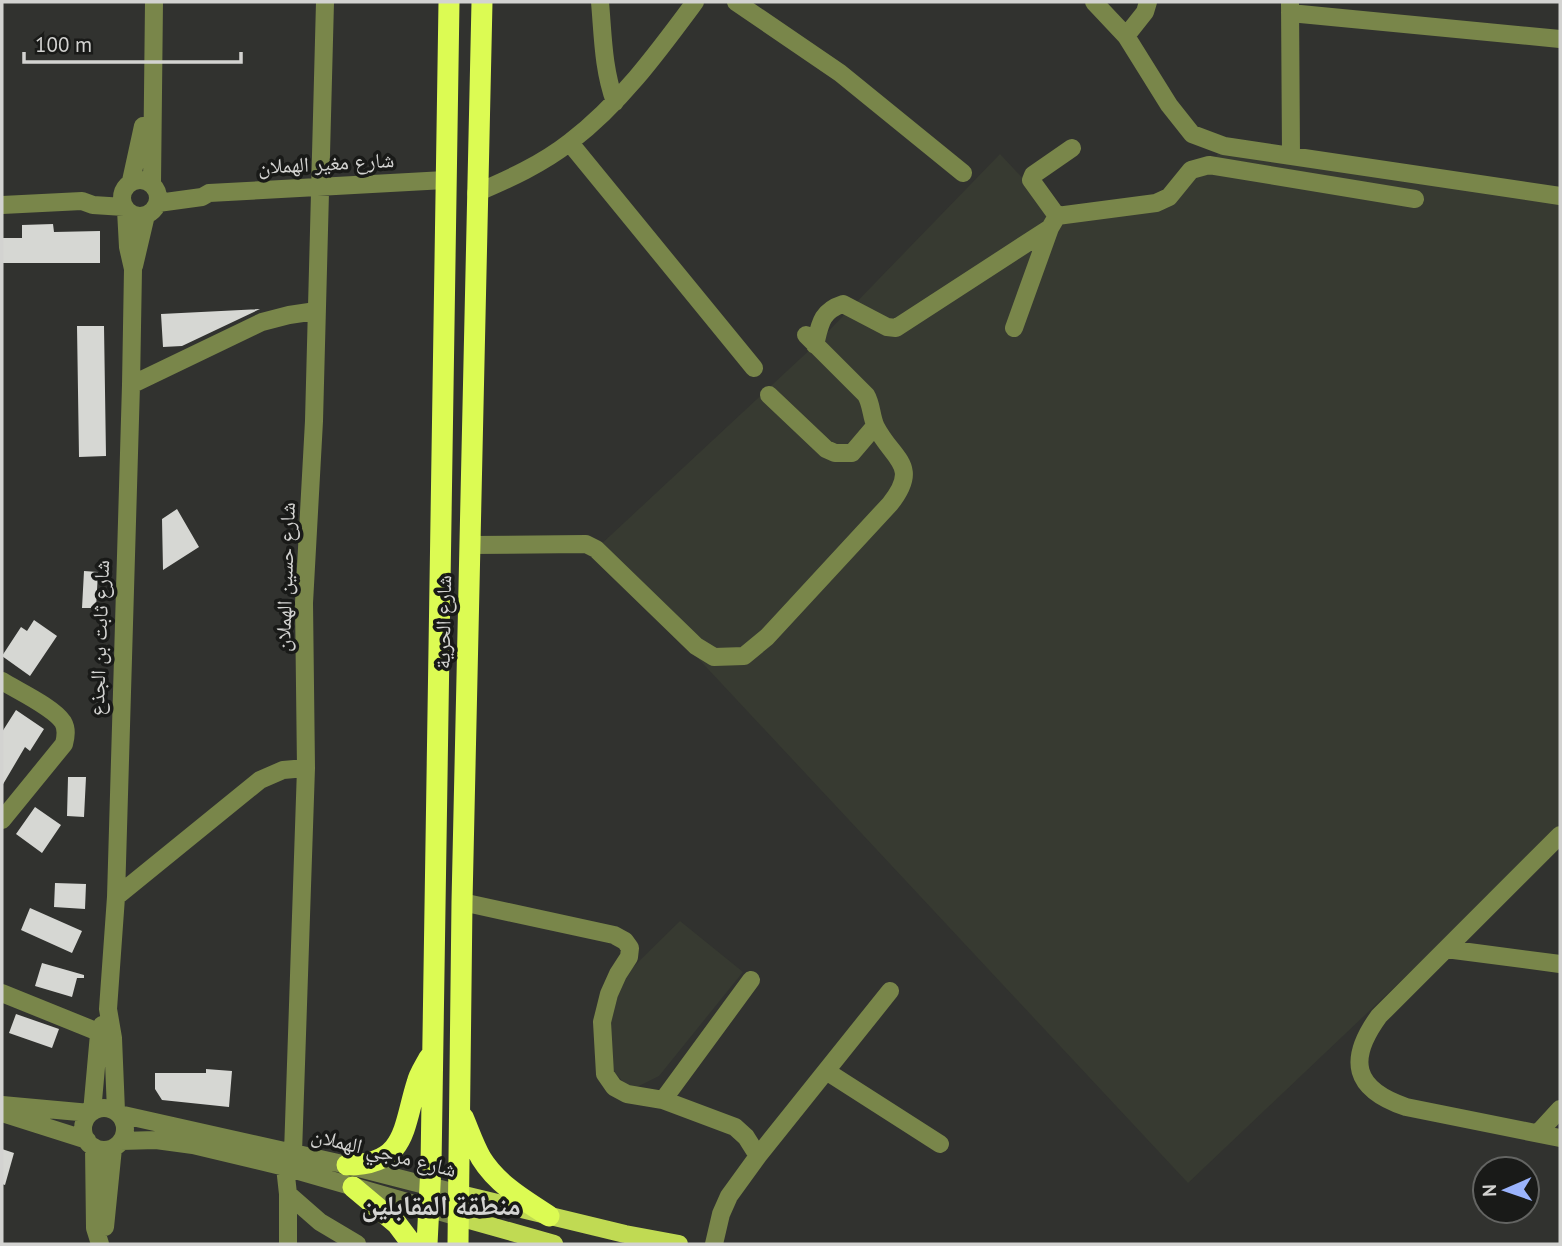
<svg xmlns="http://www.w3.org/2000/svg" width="1562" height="1246" viewBox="0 0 1562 1246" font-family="'PT Sans','Noto Naskh Arabic',sans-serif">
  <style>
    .built { fill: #373a31 }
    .building { fill: #d6d7d3 }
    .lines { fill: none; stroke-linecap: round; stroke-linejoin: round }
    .minor { stroke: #79864a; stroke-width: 18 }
    .major { stroke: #c0da53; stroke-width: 18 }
    .highway { stroke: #dcfb53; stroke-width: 21 }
    .labels { text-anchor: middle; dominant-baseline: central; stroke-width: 7; stroke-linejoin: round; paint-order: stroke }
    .street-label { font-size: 21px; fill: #d3d3d1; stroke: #191a18 }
    .district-label { font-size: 28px; font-weight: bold; fill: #d3d3d1; stroke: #191a18 }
  </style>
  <rect width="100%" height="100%" fill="#31322f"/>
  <path class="built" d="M1224,146L1560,196V830L1188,1183L596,549L815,345L1000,154L1058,216L1156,203L1209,165Z
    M680,921L743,972L659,1076L635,1088L628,1087L614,1072L611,1056L610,1022L617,990L630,970Z"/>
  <path class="building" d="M53,224L54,232L100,231V263H2V238H22V225Z
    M260,309L182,346L163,347L161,314Z
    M77,326H104L106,456L79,457Z
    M177,509L199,547L163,570L162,519Z
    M84,571L98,572L96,608H82Z
    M34,620L57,636L30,676L2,656L21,627L27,631Z
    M16,710L44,729L30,751L25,747L2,786V732Z
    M68,777H86L84,817L67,816Z
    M35,807L61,825L42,853L16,834Z
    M55,883L86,884L85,909L54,907Z
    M30,908L82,931L72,953L21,930Z
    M42,963L84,975V978H77L72,997L35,986Z
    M16,1014L59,1029L52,1048L9,1033Z
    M206,1069L232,1071L229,1107L162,1100L155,1089V1073H206Z
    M2,1149L14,1153L5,1185L2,1184Z"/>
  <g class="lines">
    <path class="minor" d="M600,2C603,36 603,69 615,102
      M736,2L840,73L963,173
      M1094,2L1126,36L1169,105L1192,134L1224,146L1560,196
      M1290,2L1291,156
      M1290,13L1560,39
      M1126,36L1145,12L1148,2
      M570,143L754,368
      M122 198a18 18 0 1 1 36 0a18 18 0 1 1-36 0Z
      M131,181L143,126
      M152,183L154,2
      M476,193C509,179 542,164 570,142C620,104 658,52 695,2
      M158,203L202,197L209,193L445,180
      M2,205L82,201L93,205L124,207
      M1057,216L1031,180L1033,175L1072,148
      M134,266L146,215
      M1014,328L1050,228L1057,216L1156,203L1169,197L1191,170L1209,165L1415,199
      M815,345C820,324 821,311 843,304L887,327L896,328L1050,228
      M131,385L262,322L289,315L316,311
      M769,395L826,449L835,453H852L875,426
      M470,545L586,544L596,549L696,646L714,657L744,656L767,637L890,504C921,465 893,460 876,427C871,417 872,405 866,395L806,335
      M2,681C18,691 53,707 63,722C67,729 66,736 64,744L2,820
      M1560,835L1379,1016C1347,1060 1353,1089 1406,1107L1560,1138
      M116,897L260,780L283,770L306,768
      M462,902L614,935L625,941L630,948L629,957L618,974L609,994L602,1022L605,1074L614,1087L627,1094L663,1100L735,1127L746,1137L758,1156
      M1446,949L1560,964
      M2,993L113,1038
      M826,1071L940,1144
      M663,1100L751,980
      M2,1105L90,1113
      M83 1129a21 21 0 1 1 42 0a21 21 0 1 1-42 0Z
      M116,1111L113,1038L108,1009L116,897L131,385L133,269L128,247L126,210
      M92,1112L99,1034L102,1025
      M2,1113L87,1140
      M119,1114L347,1165L460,1194
      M1538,1133L1560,1109
      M121,1141L156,1140L193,1145L285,1167L459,1217
      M94,1147L95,1228L100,1244
      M293,1153L306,768L304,603L314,421L325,2
      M285,1167L288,1194V1244
      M288,1194L320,1222L357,1244
      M105,1227L113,1148
      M714,1244L721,1214L729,1196L758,1156L890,991"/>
    <path class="major" d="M460,1194L625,1234L679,1244
      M459,1217L554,1244"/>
    <path class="highway" d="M463,1117C469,1131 474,1146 481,1158C497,1184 524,1200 549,1216
      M347,1165C407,1165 403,1127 417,1083C419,1074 425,1066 429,1058
      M353,1187L397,1224L412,1244
      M427,1244L431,1166L449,2
      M458,1244L462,902L482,2"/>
  </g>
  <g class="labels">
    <g class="street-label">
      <text transform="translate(326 163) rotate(-3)">شارع مغير الهملان</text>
      <text transform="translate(285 577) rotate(-88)">شارع حسين الهملان</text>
      <text transform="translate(443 622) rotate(-89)">شارع الحرية</text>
      <text transform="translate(99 638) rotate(-88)">شارع ثابت بن الجذع</text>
      <text transform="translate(384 1152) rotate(14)">شارع مرجي الهملان</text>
    </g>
    <g class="district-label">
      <text x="441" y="1204">منطقة المقابلين</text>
    </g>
  </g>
  <rect width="1562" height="1246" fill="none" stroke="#d3d3d1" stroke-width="7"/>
  <g transform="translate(1506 1190) rotate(268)"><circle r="33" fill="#191a18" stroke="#636462" stroke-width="2"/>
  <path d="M0-5L12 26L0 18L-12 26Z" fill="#9bb4fd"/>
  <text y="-10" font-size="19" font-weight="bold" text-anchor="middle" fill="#d3d3d1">N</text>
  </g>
  <path d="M24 52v10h217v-10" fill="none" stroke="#d3d3d1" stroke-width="3.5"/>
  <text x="35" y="52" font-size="21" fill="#d3d3d1" stroke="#191a18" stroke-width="5" paint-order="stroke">100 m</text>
</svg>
